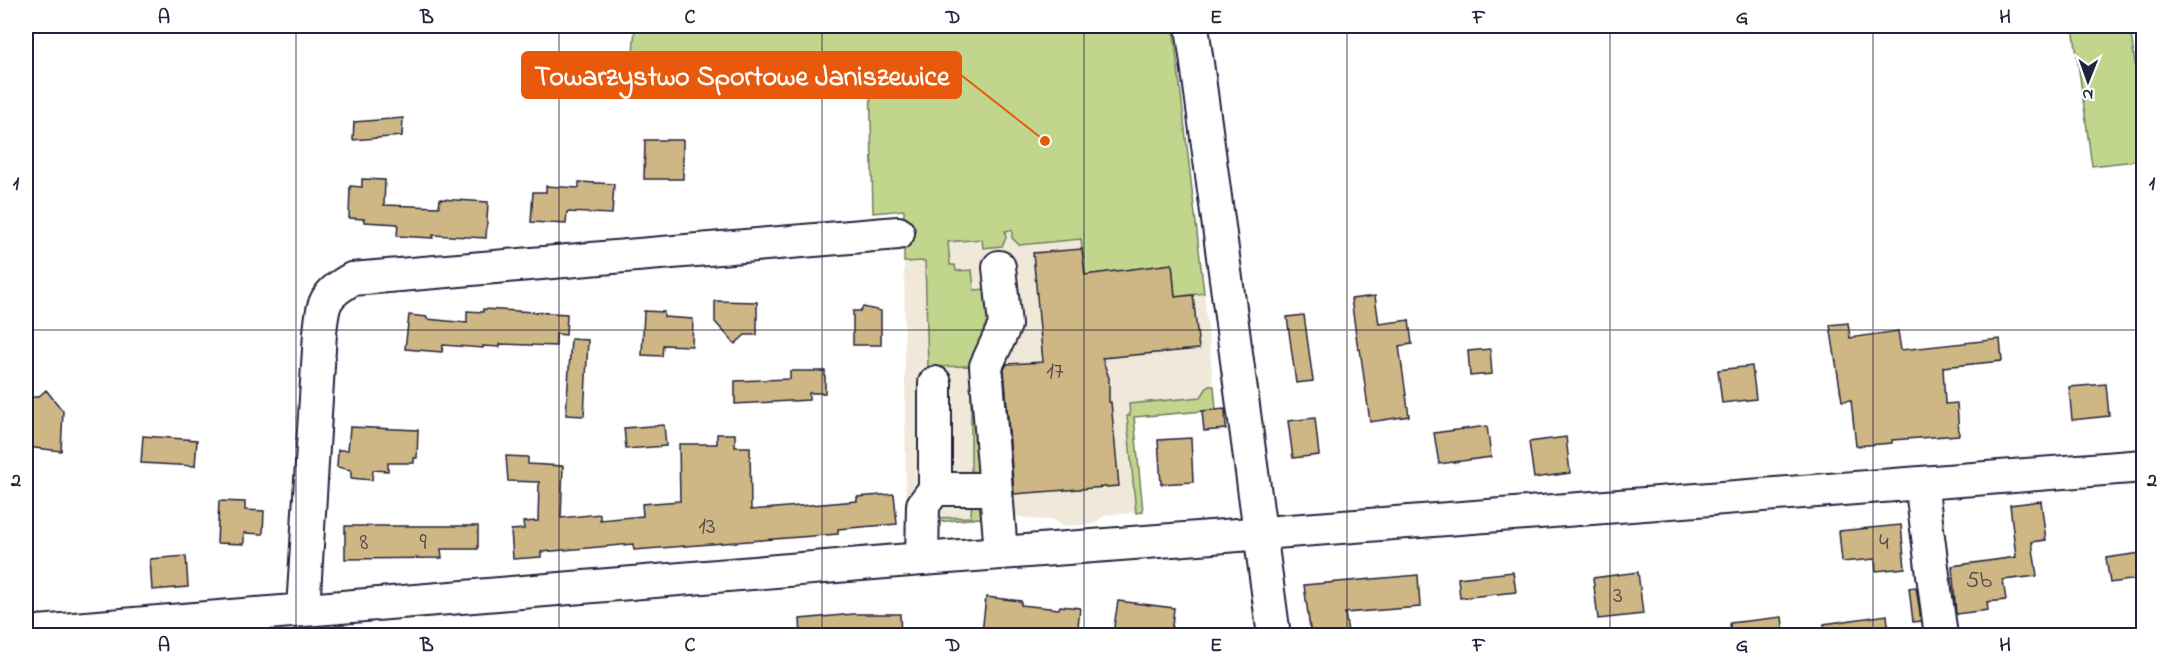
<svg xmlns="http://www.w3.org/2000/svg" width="2169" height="661" viewBox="0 0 2169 661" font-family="'Indie Flower',sans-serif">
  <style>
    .built { fill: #f0e9da }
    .green { fill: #c1d68c; stroke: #727c64; stroke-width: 1.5 }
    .building { fill: #ceb685; stroke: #22223b; stroke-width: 1.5 }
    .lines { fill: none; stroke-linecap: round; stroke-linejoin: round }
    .minor-casing { stroke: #22223b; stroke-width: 36 }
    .minor { stroke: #fff; stroke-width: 32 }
    .grid { fill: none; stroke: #22223b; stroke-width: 1.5; stroke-opacity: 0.55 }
    .labels { text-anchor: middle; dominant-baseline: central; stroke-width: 4.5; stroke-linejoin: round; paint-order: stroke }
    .number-label { font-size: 24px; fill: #4d474e }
    .leader { fill: none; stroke: #e8590c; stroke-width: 2 }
    .callout-dot { fill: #e8590c; stroke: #fff; stroke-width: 2 }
    .callout { fill: #e8590c; stroke: #e8590c; stroke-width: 2 }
    .callout-label { font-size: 28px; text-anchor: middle; font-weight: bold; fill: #fff }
    .neatline { fill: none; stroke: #22223b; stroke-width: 2 }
    .grid-label { font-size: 20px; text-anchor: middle; font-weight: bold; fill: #22223b }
  </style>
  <rect width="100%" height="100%" fill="#fff"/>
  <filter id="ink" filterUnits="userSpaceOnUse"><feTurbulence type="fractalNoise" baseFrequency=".0167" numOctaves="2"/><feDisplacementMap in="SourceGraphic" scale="12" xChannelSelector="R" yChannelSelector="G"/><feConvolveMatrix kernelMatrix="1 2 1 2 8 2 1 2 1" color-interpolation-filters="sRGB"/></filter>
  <g filter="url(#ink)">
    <path class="built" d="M1196,214L1216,410L1135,417L1143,512L1105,515L1094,524L1063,526L1053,519L1040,520L1013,516L906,524L904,240Z"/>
    <path class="green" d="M635,26H1173L1204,293L1175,297L1172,264L1085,275L1081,239L1019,245L1012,238V230L1005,231L1006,238L1002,246L983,248L982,239L948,242L950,265H955L956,271L972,270L974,290L987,289L992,330L986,466L971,480V366L928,367L925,261L904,262V210L873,213L870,76L630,96Z
      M2073,26H2130L2143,124V160L2092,166Z
      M1208,386H1214L1216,410L1134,417L1143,512L1136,513L1127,416L1130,415L1129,404L1201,397Z
      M972,498L979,499L990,517L926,523V518L971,517Z"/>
    <path class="building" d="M403,118L402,136L353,140L354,122Z
      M645,140H683V179H644Z
      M362,179L385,180L384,205L439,207L440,199L488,202L486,238L433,235V238L397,236L398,224L364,222V219L349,218L350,186L362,187Z
      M579,182L614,184L612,214L567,212L566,224L531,222L533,192H546V186L579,188Z
      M1082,249L1085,275L1172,264L1175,297L1193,295L1199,349L1102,358L1109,378V402H1111L1119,486L1014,494L1004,369L1007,364L1043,362L1033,253Z
      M1375,296L1379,324L1409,320L1412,344L1399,346L1409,416L1370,422L1360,349H1358L1351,299Z
      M715,301L757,302V335H745L735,344L715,322Z
      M863,307L881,311V345H853V311H860Z
      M483,309L567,314L566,335L556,334V346L500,344V347L483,346V348L443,345L442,352L405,349L409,315L427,317V319L467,323V311L483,312Z
      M644,311L664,312V317L693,319L692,346L663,345L662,356L642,355Z
      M1304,315L1313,381L1296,383L1287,317Z
      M1848,323L1850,338L1898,331L1901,350L2000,339L2002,361L1943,367L1945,404L1957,403L1959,435L1892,440V443L1856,446L1851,400L1842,401L1830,325Z
      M571,339L588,340L584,416L566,415Z
      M1490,349L1492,374L1470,376L1468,351Z
      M1752,366L1756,399L1722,403L1718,370Z
      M790,371H825V393H809V400L735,404V381L790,379Z
      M2106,384L2109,416L2072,420L2069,387Z
      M46,390L63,411L61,451L26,447V397H38Z
      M1225,409L1226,429L1204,431L1202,411Z
      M1315,418L1319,455L1293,458L1288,421Z
      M664,425L666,446L626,449L624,428Z
      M1487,426L1491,457L1439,464L1434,433Z
      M350,427L418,430L417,458H414V463H388V471L373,470L372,480L351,478V470L337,467L338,450H348Z
      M717,434H735V447H750L751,510L857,501V497L894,494L897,524L838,529V534L673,547L634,550L633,544L541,552V557L513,559L511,530L524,529L523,522L538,521L539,482L508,481L506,456L528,457V464L563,466L561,518L600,514V520L643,516L642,504L680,501L679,444H717Z
      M143,436L197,440L195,466L141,463Z
      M1566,437L1570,473L1534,478L1529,442Z
      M1191,438L1193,482L1161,484L1158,440Z
      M219,501L245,502V510L264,511L263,534L244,533V544L217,543Z
      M2041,501L2046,540L2032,542L2037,576L2003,580L2006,600L1987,602L1988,610L1956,614L1952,566L2016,557L2010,505Z
      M1901,525L1905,568L1876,571L1875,559L1842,562L1839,531Z
      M345,526H478V549H441L442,558L345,559Z
      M2140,553L2144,578L2110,583L2106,558Z
      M186,556L188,587L152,590L150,559Z
      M1513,572L1516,592L1460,598L1458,578Z
      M1638,572L1643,614L1598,619L1593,578Z
      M1418,575L1420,607L1345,613L1348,632L1339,633L1340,636H1311L1304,585Z
      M1916,587L1921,621L1913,622L1909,588Z
      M986,597L1021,601V605L1059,609L1060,606L1080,608L1077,636H998L982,633Z
      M1118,601L1174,608L1171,636L1113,633Z
      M854,614H900L901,636H801L800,619Z
      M1887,615L1889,634L1825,636L1824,624Z
      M1782,617L1784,636H1731L1730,623Z"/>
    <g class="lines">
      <g class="minor-casing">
        <path id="minor" d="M1192,26L1274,636
          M999,267L1005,325L986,366L1001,553
          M1921,483L1941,636
          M935,489H995
          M922,559L923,505L935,489V383
          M303,610L320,333C323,302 324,295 352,279L898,233
          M26,633L922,559L2144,466"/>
      </g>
      <use href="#minor" class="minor"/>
    </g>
  </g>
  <path class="grid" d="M296,26V636M559,26V636M822,26V636M1084,26V636M1347,26V636M1610,26V636M1873,26V636M26,330H2144"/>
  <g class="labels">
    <g class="number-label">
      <text x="1055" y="372">17</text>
      <text x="707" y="527">13</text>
      <text x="364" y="543">8</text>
      <text x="423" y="543">9</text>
      <text x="1884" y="543">4</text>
      <text x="1979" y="581">5b</text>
      <text x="1618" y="596">3</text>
    </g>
  </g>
  <path class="leader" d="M1045 141L961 75"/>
  <circle class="callout-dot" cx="1045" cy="141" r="6"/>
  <rect class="callout" x="522" y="52" width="439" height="46" rx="6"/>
  <g class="callout-label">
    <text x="742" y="85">Towarzystwo Sportowe Janiszewice</text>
  </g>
  <rect width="2169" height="661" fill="none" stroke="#fff" stroke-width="66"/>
  <g transform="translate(2088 81) rotate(181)" stroke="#ffffff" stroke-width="4.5" paint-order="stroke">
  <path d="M0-4.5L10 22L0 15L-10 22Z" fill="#22223b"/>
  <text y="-9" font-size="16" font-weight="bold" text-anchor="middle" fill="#22223b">N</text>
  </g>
  <rect x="33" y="33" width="2103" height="595" class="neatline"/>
  <g class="grid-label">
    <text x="164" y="23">A</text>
    <text x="427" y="23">B</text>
    <text x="690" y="23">C</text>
    <text x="953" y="23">D</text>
    <text x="1216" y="23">E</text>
    <text x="1479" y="23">F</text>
    <text x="1742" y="23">G</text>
    <text x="2005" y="23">H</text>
    <text x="16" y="189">1</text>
    <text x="2152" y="189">1</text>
    <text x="16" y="486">2</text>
    <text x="2152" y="486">2</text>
    <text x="164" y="651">A</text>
    <text x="427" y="651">B</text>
    <text x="690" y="651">C</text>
    <text x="953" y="651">D</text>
    <text x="1216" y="651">E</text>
    <text x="1479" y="651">F</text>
    <text x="1742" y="651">G</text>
    <text x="2005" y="651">H</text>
  </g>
</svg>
